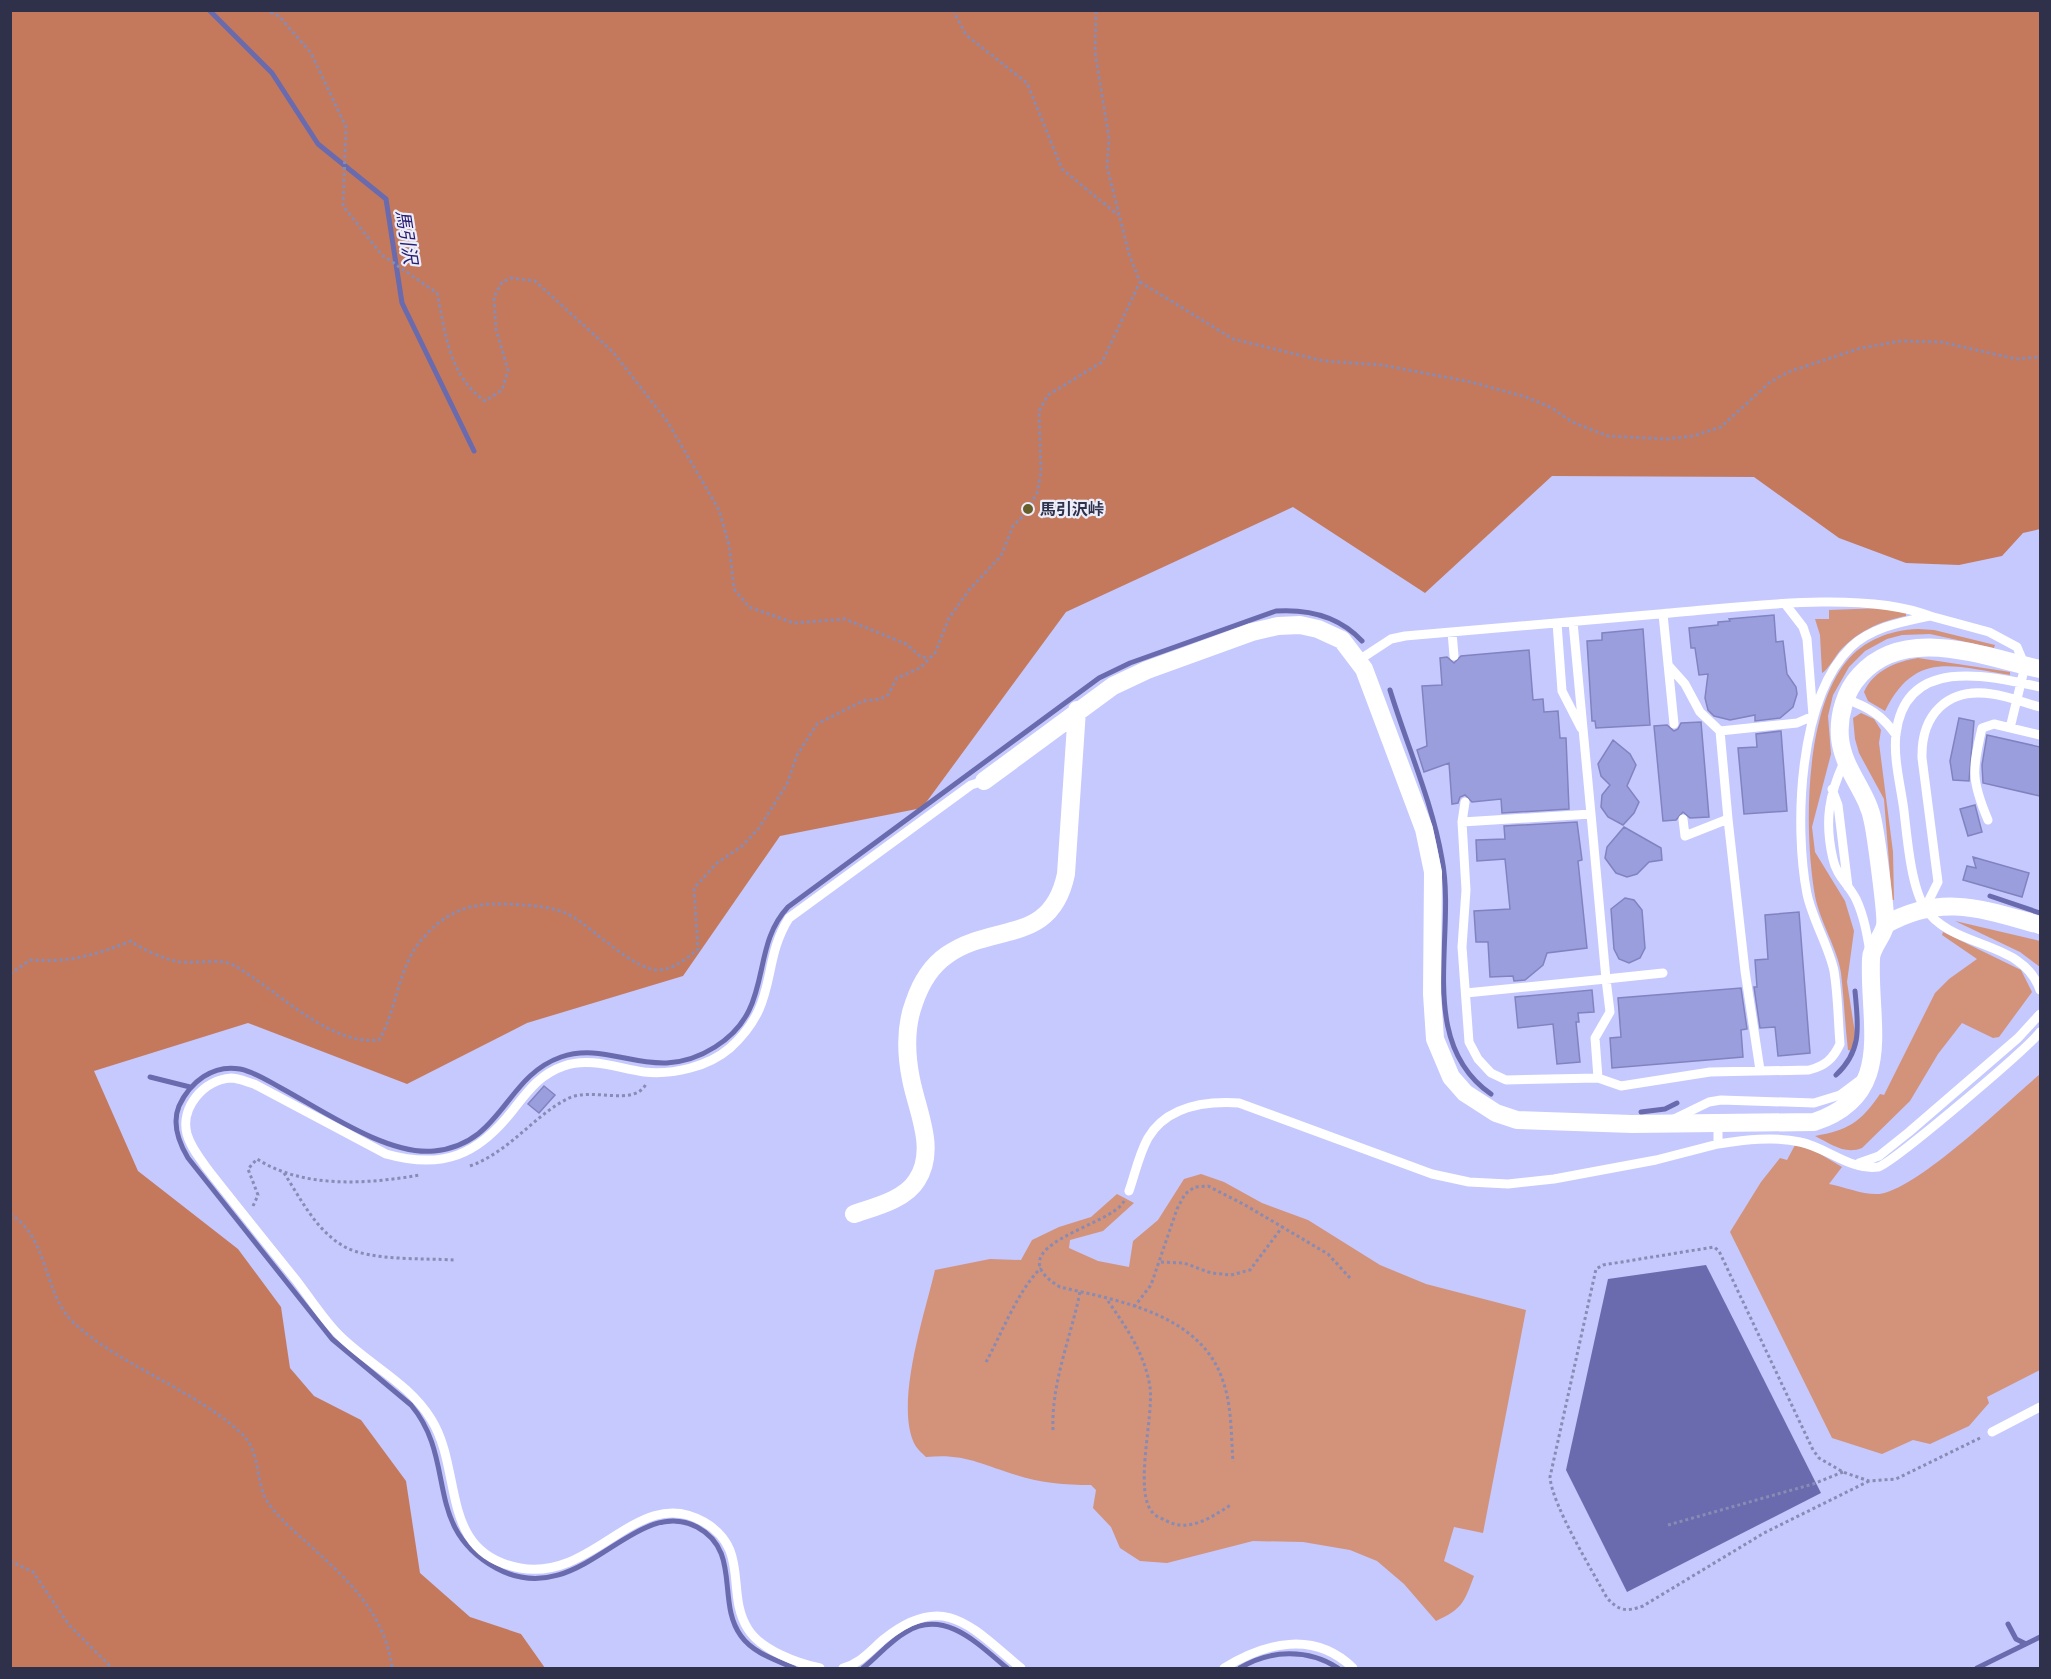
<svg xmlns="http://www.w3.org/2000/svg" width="2051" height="1679" viewBox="0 0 2051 1679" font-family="'IBM Plex Serif','Noto Sans JP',serif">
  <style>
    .green { fill: #d3927a }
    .forest { fill: #c5795c }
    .water { fill: #696bae }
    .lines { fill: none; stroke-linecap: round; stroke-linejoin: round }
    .stream { stroke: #696bae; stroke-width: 5 }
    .building { fill: #9b9edd; stroke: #8083c0; stroke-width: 1.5 }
    .path { stroke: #888bb4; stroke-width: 3; stroke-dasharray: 3 3; stroke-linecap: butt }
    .lane { stroke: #fff; stroke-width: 9 }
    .street { stroke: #fff; stroke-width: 18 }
    .poi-dot { fill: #665f2b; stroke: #ecedfb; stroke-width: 2 }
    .labels { text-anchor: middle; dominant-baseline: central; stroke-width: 4.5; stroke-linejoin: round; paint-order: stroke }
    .poi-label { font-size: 16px; font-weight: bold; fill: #2f314a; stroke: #ecedfb; text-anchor: start }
    .water-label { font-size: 18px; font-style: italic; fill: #291d70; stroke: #ecedfb }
  </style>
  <rect width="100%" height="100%" fill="#c5c9fd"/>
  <path class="green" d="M1882,608L1906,613V616C1880,621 1856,632 1839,652C1834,658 1828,670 1822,673L1820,635L1815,619H1829V610Z
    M1918,629L1934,630L1995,645L1994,648L1930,634L1902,635L1887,639L1865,651L1849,667L1833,695L1828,716L1831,754L1812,827L1815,852L1845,901L1854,931L1847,982L1855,1033L1852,1051L1848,1050C1845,1025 1844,999 1841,973C1838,950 1820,922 1815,896C1804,834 1804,713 1846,662C1864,640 1890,630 1918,629Z
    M1918,658L2010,672V675C1953,666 1915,650 1885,711L1868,701L1864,692C1873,671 1897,661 1918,658Z
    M1861,713L1874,719L1881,730L1879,743L1893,852L1894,900H1892L1884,799L1859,753L1855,739L1853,718Z
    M1955,921L2040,941V967L2020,952Z
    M1943,932L2021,970L2032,992L1999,1037L1993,1038L1962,1023L1938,1054L1910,1101L1862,1148C1845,1155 1831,1144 1815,1136C1848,1130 1860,1123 1880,1094L1884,1095L1935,993L1949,979L1977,959L1942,935Z
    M2040,1074V1370L1987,1397L1989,1403L1969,1426L1930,1444L1913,1440L1882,1454L1832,1438L1730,1232L1761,1182L1780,1158L1787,1160L1795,1145L1815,1151L1842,1167L1829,1184C1845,1187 1863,1195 1879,1194C1917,1190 2007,1102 2040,1074Z
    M1201,1174L1224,1182L1262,1203L1308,1220L1380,1265L1426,1284L1526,1310L1483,1533L1454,1527L1444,1561L1474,1576C1464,1603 1462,1609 1436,1621L1404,1584L1377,1561L1350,1550L1303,1542L1253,1541L1167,1563L1140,1561L1120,1548L1111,1527L1093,1508L1096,1490L1091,1485C1065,1485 1041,1483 1016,1475C981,1464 963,1453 926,1457C922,1453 916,1448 914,1443C895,1402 925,1313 935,1270L990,1259L1021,1260L1032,1240L1059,1227L1091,1217L1117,1194L1134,1203L1103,1231L1070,1240L1069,1248L1098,1261L1129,1267L1133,1241L1158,1220L1184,1179Z"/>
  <path class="forest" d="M11,10L2040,11V529L2023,533L2002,556L1959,565L1906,563L1839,538L1754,477L1552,476L1425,593L1293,507L1066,612L922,808L780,836L683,976L527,1023L407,1084L248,1023L94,1071L138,1171L238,1249L281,1307L290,1368L314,1396L361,1420L406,1481L420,1573L470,1617L521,1634L545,1668H11Z"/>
  <path class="water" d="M1706,1265L1821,1493L1627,1592L1566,1470L1608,1279Z"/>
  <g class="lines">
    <path class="stream" d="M209,10L272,73L318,144L386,199L402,303L474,451
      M1390,690C1407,746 1432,801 1442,859C1457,936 1415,1041 1491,1094
      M1990,896L2040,913
      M1836,1075C1863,1050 1858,1025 1855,991
      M150,1077L190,1087
      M1641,1112L1665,1109L1677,1103
      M2008,1624L2016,1639L2026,1644
      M794,1668C776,1660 753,1653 741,1636C716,1602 742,1551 697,1527C633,1493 580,1614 496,1568C422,1527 458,1461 411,1405L332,1339L188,1158C179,1143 172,1123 179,1106C190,1082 213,1064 240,1069C255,1072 268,1081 281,1088C322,1110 388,1156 434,1151C503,1144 504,1077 561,1057C612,1039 654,1086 715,1047C776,1009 748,950 788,907L1099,678L1130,663L1276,611C1309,609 1339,616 1362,641
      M863,1668C877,1657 890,1641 906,1632C945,1608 979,1645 1007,1668
      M1240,1668C1270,1650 1307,1648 1338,1668
      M1977,1668L2040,1637"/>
  </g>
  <path class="building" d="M1774,615L1776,642L1783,641L1787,674L1796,687L1797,694L1793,707L1780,718L1755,721V715L1730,720L1714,716L1708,710L1705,698L1708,674L1699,675L1695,648H1691L1689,628L1718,625V622L1730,621L1729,619Z
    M1643,629L1650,725L1596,728L1595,721H1592L1587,641L1602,640V633Z
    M1529,650L1533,700L1543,699L1544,712L1558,711L1560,738H1566L1569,809L1502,813L1501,799L1472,802L1465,795L1460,797L1458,803L1452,804L1449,763L1424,772L1417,750L1427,746L1422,686L1442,685L1440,658L1447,657L1454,663L1461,656Z
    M1959,718L1974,721L1969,781L1953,780L1950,761Z
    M1701,722L1709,817L1690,818L1683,812L1676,820L1663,821L1654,726L1667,725L1674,731L1678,729L1681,723Z
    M1781,731L1787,811L1744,814L1738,748L1757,747L1756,734Z
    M1987,735L2040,747V796L1983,783L1982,765Z
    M1613,740L1630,754L1636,765L1627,786L1639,802L1634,813L1623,825L1608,817L1601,807L1602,795L1610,785L1601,776L1598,764Z
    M1975,805L1982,832L1968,836L1960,809Z
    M1577,822L1582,860L1578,861L1587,948L1547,953L1543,965L1525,980L1514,981L1513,976L1490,977L1488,942H1476L1474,911L1510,909L1505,859L1477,861L1476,840L1505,839L1504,826Z
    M1624,827L1661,848L1662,860L1649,862L1637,874L1627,877L1616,873L1605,858L1607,847Z
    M1973,857L2029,873L2022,897L1963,880L1967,866L1976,868Z
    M1625,898L1634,900L1642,910L1645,948L1640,958L1629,963L1619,959L1614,949L1611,909Z
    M1799,912L1810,1053L1778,1056L1775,1027L1760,1028L1754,987H1757L1755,960L1768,959L1765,915Z
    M1741,988L1747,1029L1741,1030L1743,1057L1612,1068L1610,1038L1621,1037L1618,998Z
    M1592,990L1594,1012L1578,1013L1579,1022H1576L1580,1062L1557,1064L1553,1024L1518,1028L1515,997Z
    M544,1086L555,1095L539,1113L528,1104Z"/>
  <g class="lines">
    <path class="path" d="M265,10L279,16L311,53L346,127L343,206L382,255L437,293C446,334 448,375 485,401L502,390L508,370L496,329L494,297L502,282L511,278L535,281L613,352L667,421L719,510L729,545L734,589L749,607L794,623L845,619L906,644L921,657L929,658
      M953,10L966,35L1027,83L1062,169L1118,215
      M1140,282L1233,339L1324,361L1382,365L1471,382L1526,397L1552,408L1572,422L1608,436L1666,439L1693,436L1721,427L1769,383L1788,372L1861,348L1901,341L1941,342L2016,359L2040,357
      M10,974L30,960C68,963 96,955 131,941C141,949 168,961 181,962C198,964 219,957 235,966C276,989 329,1046 379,1040C398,1008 397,966 424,937C453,904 481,902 523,905C540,906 559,908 575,918C595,931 636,971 659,970C675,969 687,958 698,949L694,888L717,863L742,846L759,828L787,784L797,755L817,724L863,701L880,699L888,695L897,678L920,668L935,653L949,618L969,590L1001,556L1013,526L1025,514L1037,493L1041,472L1039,411L1048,395L1102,362L1140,282L1129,254L1107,167L1109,138L1095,52L1096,10
      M470,1166C511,1151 534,1115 569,1098C593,1087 634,1107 646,1084
      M284,1173C301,1199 316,1231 345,1247C371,1261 424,1258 454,1260
      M1124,1201C1113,1226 992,1246 1060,1287C1120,1301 1201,1314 1223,1381C1232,1407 1231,1435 1233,1462
      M253,1206L258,1195L248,1169L257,1159C304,1189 367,1184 420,1175
      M10,1214C50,1238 42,1295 76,1325C125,1368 195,1390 242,1434C261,1452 255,1481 267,1501C276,1516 292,1529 305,1541C345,1577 385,1612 392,1668
      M1161,1262L1184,1263L1211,1273L1231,1275L1250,1270L1283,1226
      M1108,1301C1126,1327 1145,1354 1150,1387C1154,1416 1133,1493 1153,1513C1155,1516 1161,1518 1165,1520C1188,1534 1212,1517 1232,1504
      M1134,1307L1151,1285L1177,1209L1185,1194L1195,1187L1208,1186L1245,1205L1328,1254L1350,1278
      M986,1362C1002,1333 1018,1290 1041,1268
      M1053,1430C1051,1383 1071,1337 1080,1292
      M1869,1481L1764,1533L1643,1606C1626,1612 1619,1611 1607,1598C1592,1570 1552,1505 1550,1477L1596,1269L1603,1265L1714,1247L1719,1251L1813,1450L1819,1458L1843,1472L1869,1481L1896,1479L1980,1438
      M1668,1525L1813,1484L1843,1472
      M10,1561L33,1572L69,1625L112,1668"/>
    <path class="lane" d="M1663,614L1674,724
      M1930,616L1989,632L2017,647L2025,666L2010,728
      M1557,623L1562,691L1581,728
      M1452,632L1454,656
      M1359,660L1391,639L1405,636C1489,628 1574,622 1659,614C1734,608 1862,589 1930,616C1902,622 1872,627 1851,647C1798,698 1794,827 1807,894C1813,921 1829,947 1834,971C1838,995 1838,1020 1840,1044C1833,1059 1825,1066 1809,1070L1710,1072L1621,1086L1598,1078L1506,1080L1491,1073L1478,1059L1469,1042L1462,947L1466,890L1462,822L1465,802
      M1668,665L1685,684L1700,712L1720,731L1728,819L1685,836L1683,819
      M2040,687C1987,675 1905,656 1896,734C1893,758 1901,787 1904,811C1907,837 1911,887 1925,908C1952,950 2023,939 2040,990
      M1846,699C1868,707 1882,715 1896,735
      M1720,731L1797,723L1813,716L1807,639L1803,627L1786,605
      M1845,760C1829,794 1824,821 1833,859C1836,875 1849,885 1856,899C1864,916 1867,934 1870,952
      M1832,789L1838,805L1848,887
      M1728,819L1745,971L1760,1070
      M1988,820C1971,780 1972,770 1982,728L1994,724L2040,735
      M1462,822L1591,814L1573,622
      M1925,908L1938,882L1922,758C1921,715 1947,687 1992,694C2009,696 2024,703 2040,707
      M1466,993L1606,979L1591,814
      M1598,1078L1595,1038L1610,1012L1606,979L1663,973
      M1674,1119L1709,1102L1721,1100L1814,1103L1840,1095L1860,1080
      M1718,1144C1744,1140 1774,1136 1800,1142C1826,1147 1851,1171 1878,1167C1892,1164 2027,1049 2040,1032
      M1859,1163L1879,1156L1909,1132L2018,1038L2040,1014
      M1129,1191C1135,1174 1139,1154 1148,1138C1167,1106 1206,1101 1239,1103L1432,1174L1469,1182L1508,1184L1554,1179L1656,1160L1718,1144V1123
      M1992,1432L2040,1407
      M820,1668C797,1663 761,1650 748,1629C725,1593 751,1549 704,1522C638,1483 595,1582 520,1568C438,1553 464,1471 431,1419C409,1383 369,1365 339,1335C323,1319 310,1298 296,1280C267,1244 238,1208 209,1171C201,1160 191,1148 187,1134C180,1107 204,1080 231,1078C238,1078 247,1082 254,1084L386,1154C443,1170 478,1155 513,1110C528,1091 540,1074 564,1066C590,1057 617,1068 644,1072C673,1075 708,1067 730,1048C780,1003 760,964 789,918L971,785L984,781
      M843,1668C861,1663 870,1651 884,1639C945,1590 972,1628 1021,1668
      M1224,1668C1265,1643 1314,1630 1353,1668"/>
    <path class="street" d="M984,781L1113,686L1147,670L1252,632L1278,626L1300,625L1318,629L1342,640L1364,669L1424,829L1433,872L1432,994L1435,1039L1451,1077L1465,1093L1496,1113L1517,1120L1632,1124L1814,1122C1896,1095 1868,1025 1871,959C1871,948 1882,938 1885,926C1887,916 1876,837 1873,822C1868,792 1843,770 1840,738C1838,716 1845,691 1860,675C1905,624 1984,657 2040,669
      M1885,925C1941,893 1982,909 2040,925
      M854,1214C874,1207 905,1200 917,1180C937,1149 917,1111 911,1079C906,1054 905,1027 914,1003C920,985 931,966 947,955C994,922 1051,946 1066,874L1077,710"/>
  </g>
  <circle class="poi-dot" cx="1028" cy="509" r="6"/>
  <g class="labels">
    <g class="poi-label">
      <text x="1040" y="509">馬引沢峠</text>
    </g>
    <g class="water-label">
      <text transform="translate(407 237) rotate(81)">馬引沢</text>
    </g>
  </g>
  <rect width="2051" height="1679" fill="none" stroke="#2f314a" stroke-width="24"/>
</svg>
